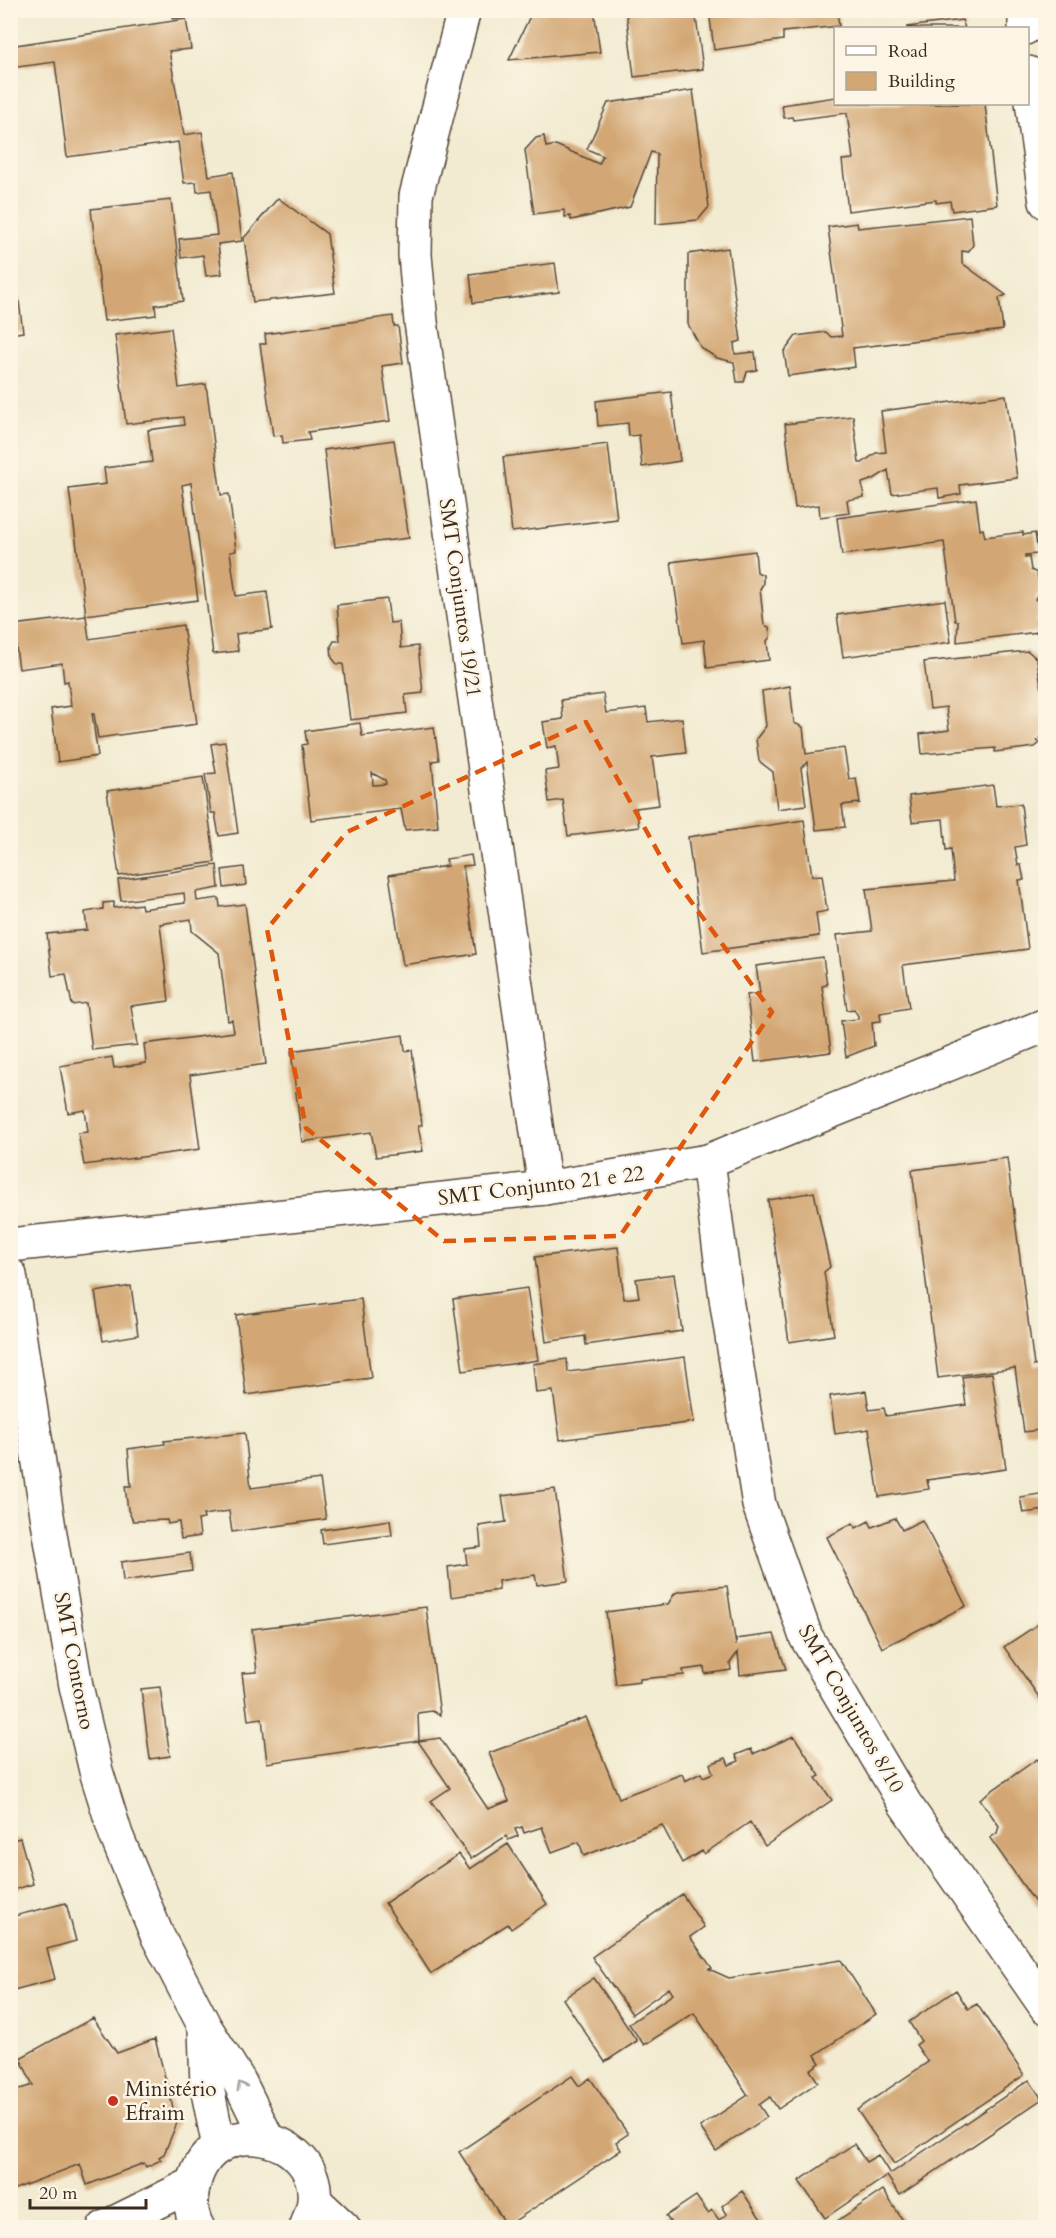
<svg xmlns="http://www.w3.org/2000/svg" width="1056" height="2238" viewBox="0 0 1056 2238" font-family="Cardo,serif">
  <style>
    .building { fill: #d3a774; fill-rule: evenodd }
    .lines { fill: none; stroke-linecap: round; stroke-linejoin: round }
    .minor-casing { stroke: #564739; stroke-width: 36 }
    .tertiary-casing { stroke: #564739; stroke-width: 36 }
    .minor { stroke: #fff; stroke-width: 33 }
    .tertiary { stroke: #fff; stroke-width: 33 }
    .oneway { stroke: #a79f9a }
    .marked { fill: none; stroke: #df570d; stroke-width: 4.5; stroke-dasharray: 12 8; stroke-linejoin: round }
    .poi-dot { fill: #c8321e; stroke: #fcf5e5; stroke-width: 2 }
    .labels { text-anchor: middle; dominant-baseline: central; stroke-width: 5; stroke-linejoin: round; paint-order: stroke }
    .street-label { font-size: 21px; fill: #3b2a1e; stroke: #fcf5e5 }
    .poi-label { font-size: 21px; fill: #3b2a1e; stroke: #fcf5e5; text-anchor: start }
  </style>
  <rect width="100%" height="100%" fill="#fcf5e5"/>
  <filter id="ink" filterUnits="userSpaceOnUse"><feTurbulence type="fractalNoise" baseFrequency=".0167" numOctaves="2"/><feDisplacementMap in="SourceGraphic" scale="12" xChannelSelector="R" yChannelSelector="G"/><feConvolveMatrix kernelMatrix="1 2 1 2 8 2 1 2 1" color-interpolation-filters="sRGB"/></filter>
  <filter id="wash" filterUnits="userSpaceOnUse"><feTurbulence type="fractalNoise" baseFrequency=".008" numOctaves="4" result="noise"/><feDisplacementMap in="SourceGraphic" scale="24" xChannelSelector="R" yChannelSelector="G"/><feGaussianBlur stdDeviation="1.35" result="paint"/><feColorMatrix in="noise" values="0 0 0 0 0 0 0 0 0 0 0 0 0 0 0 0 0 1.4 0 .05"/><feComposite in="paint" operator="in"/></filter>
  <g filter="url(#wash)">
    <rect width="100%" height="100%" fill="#f2ebd1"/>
    <g id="blocks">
      <path class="building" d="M172,10H218V13L173,19Z
        M533,10H594L600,52L509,60Z
        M626,10H695L703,69L634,77Z
        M709,10H837L839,26L783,32V40L714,50Z
        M186,19L191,49L169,51L184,135L202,132L209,176L233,172L242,241L218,244L222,274L206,276L203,255L181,258L179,239L217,235L211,190L197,192L196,182L184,183L178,142L67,157L55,62L10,68V46Z
        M962,20L965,28H907V27Z
        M693,90L709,207L698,220L656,224L657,154L651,152L630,207L571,220L570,216L565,217L564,210L534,214L525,150L536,138L544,136L546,147L556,145L599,164L603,156L587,149L608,103Z
        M836,97V104H985L997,205L952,211L950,201L936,203V200L848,211L842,160L853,159L847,113L793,120L792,117L784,118L782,105Z
        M278,198L327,234L335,293L253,302L244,238Z
        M171,200L183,301L155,305L156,315L104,321L91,209Z
        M970,216L973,245L968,252L962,251V263L1006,295L999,298L1003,330L853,348L855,367L788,376L784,352L796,336L826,332L831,337L842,336L828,227L857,223L858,228Z
        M728,248L741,341L734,343L735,354L755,352L757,370L747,372L744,382H737L734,362L717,358L701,348L688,324V254Z
        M555,263L559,292L473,303L470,274Z
        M17,286L23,332L10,334V287Z
        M393,316L394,326H398L403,363L382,366L390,421L308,432L310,440L283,443L282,435L273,436L260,344H266L265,334Z
        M171,328L179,388L206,384L221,495L229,494L236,551L230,552L236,596L267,592L272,629L236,634L238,651L213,654L191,483L182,485L198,600L86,615L69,489L106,484L104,468L152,462L148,430L184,425L183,417L126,424L115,335Z
        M671,392L680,461L642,467L639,435L629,436L628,423L598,426L596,401Z
        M1006,395L1017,478L960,485L961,494L939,498L938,488L892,494L888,470L874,479L862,483L864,497L847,500L849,513L820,517L819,505L795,508L785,424L853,416L859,463H862L876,453L886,452L881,411Z
        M394,440L409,538L335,547L324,450Z
        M608,444L617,519L512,532L503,457Z
        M976,499L980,530L983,529L985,537L1023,532V535L1035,533L1038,554L1025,555V558L1029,557L1031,570L1037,573L1040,591L1035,599L1039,602L1040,615L1036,621L1038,632L957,642L958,621H955L944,542L842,555L837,518Z
        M755,551L757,572L763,575V584L760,589L764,625L769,627L770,637L767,641L769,660L707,668L704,640L683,643L671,562Z
        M387,599L390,623L399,622L401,648L418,646L423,693L405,695L407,713L350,720L343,664H337L332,658L331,646L334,641H340L337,605Z
        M945,600L951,642L843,657L837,615Z
        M86,616L89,639L183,625L197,724L98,738L94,714H92L98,756L58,762L51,709L71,706L68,681L64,682L62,663L19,669L13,625Z
        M1028,651L1037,659L1046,721V730L1037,741L1040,743L1035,747L995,752V748L922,754L920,734L949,730L946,707L930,709L924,662Z
        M790,686L794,723L803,727L806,754L844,748L849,779L856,778L860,803L842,805L845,827L816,830L807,762L801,768L806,805L777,809L773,772L759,761L756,739L766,726L762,691Z
        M603,694L606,713L646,708L648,722L682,718L686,753L652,757L659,805L636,808L639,827L568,836L563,800L549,802L545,771L559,769L556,746L547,748L543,722L563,719L561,700Z
        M360,723L362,736L434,727L439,760L432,761L438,827L405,830L401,809L311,820L302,745L307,744L305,731ZM372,773L385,780L386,784L373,785Z
        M225,742L238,833L219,836L215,813H211L205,774L216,773L211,744Z
        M203,777L215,862L119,876L107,791Z
        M993,785L996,806L1021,804L1026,845L1015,847L1018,865H1021L1024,880H1019L1028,949L903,965L909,1008L880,1013L881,1021L872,1022L874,1046L846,1057L841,1021L858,1019V1016L854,1009L847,1010L837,935L872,931L866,889L954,881L951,849L946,850L943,819L912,822L909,796Z
        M804,820L812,876L822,875L827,911L816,913L819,936L703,952L688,837Z
        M471,855L473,865L463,866L476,954L403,965L389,875L447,866L446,859Z
        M217,865L219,888L196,892L197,901L219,898L220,907L245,904L266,1064L190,1075L200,1149L84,1165L78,1133L88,1132L85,1110L68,1113L60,1066L112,1057L114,1068L146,1063L144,1044L234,1032L232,1020L228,1021L219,953L192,931L191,919L160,924L169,1001L131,1006L137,1045L92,1050L86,1003L72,1005L66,974L52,976L47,934L87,930L85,912L103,909V903L114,902V908L141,904L142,909L185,903L184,893L121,901L118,880Z
        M244,867L246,885L224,888L222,870Z
        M823,957L827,985L822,986L831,1052L755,1062L747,995L760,993L756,966Z
        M403,1035L405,1051L412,1050L422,1125L418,1126L423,1151L376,1157L371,1132L302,1142L291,1051Z
        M1007,1158L1034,1366L1046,1364V1429L1024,1432L1015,1368L938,1378L912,1170Z
        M814,1192L830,1267L824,1272L834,1335L789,1342L768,1200Z
        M618,1247L624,1299L639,1297L636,1279L674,1274L682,1331L586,1345L585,1336L546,1342L535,1257Z
        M131,1286L138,1335L103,1341L95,1292Z
        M527,1288L538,1360L463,1371L453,1299Z
        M361,1299L371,1378L246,1395L236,1315Z
        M685,1357L694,1422L560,1440L553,1391L536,1393L533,1364L567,1359L568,1372Z
        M992,1373L1006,1469L927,1480L929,1489L879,1497L869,1429L835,1434L830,1396L866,1391L869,1410L884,1408L886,1416L966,1405L962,1377Z
        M245,1433L251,1488L320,1479L326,1519L232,1532L229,1511L203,1515L204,1519L198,1520L200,1536L181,1539L179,1522L168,1524L167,1520L133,1521L128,1510L125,1486H131L128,1449L165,1444L164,1441Z
        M555,1489L568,1581L537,1585L535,1575L498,1581L499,1590L451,1597L448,1567L467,1564L465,1549L481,1547L479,1526L506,1522L502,1496Z
        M1046,1493V1510L1023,1513L1020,1497Z
        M895,1518L902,1530L922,1520L966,1606L882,1648L827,1537L853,1523L856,1528L869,1521L872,1527Z
        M390,1520L392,1535L323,1544L321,1530Z
        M190,1553L192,1571L123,1581L121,1562Z
        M727,1586L736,1646V1639L774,1634L786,1669L740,1675L738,1652L730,1663L731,1670L705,1674L704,1667L683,1670L684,1675L640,1679V1682L616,1685L606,1612L668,1604L675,1593L683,1591Z
        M426,1607L440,1715L432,1711L418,1713L419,1741L440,1738L488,1809L509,1801L489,1753L586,1717L619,1798L682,1774L685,1781L701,1773L703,1777L713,1773L710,1764L726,1758L729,1765L739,1761L736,1755L751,1749L753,1754L794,1736L820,1776L816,1778L832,1800L765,1846L750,1822L704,1854L702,1851L682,1863L662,1825L584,1856L579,1842L552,1852L542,1827L524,1833L522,1827L515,1829L518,1836L508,1840L506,1836L471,1859L431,1801L450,1788L418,1741L267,1763L262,1718L248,1720L242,1673L257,1672L252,1629Z
        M1046,1619V1707L1004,1647Z
        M160,1687L170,1756L150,1759L141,1689Z
        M1037,1759L1046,1772V1918L990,1838L997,1833L999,1826L980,1799Z
        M20,1838L33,1884L10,1891V1841Z
        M508,1844L547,1904L511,1929L508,1924L431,1974L385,1903L459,1854L470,1869Z
        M682,1894L704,1927L690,1937L712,1968L709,1969L729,1978L841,1960L876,2014L815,2055L820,2063L810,2070L818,2082L778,2109L770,2097L759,2105L767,2117L716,2151L700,2127L748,2095L694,2013L644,2045L629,2024L673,1994L669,1988L632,2014L592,1957Z
        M66,1903L76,1941L47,1949L55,1979L10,1991V1917Z
        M594,1978L637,2041L605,2062L563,1999Z
        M956,1990L968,2009L977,2004L1024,2075L894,2164L857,2110L928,2062L916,2045L921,2041L909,2022Z
        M93,2018L117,2053L155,2039L177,2123L164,2154L159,2157L161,2160L146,2167L144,2163L87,2185L80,2164L10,2191V2092L33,2085L20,2058Z
        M572,2076L579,2086L590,2078L628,2134L616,2142L621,2150L507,2226L459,2152Z
        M1029,2080L1042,2099L900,2195L887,2176L825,2218L799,2181L854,2144L866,2162L878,2155L890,2174Z
        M883,2190L908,2228H827Z
        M742,2191L767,2228H674L666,2216L696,2196L708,2213L712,2210L719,2220L727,2214L722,2206Z"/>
    </g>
  </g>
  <g filter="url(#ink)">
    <use href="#blocks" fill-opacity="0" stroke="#564739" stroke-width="1.5"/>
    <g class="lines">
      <g class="minor-casing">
        <path id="minor" d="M464,10L416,196L415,255L421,322L545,1188
          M1025,10V28
          M1028,73L1046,202
          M708,1161L727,1305L759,1505L806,1637L905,1804L1046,2007"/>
      </g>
      <g class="tertiary-casing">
        <path id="tertiary" d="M10,1245L545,1188L708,1161L1046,1025
          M10,1275L49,1528L76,1686L96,1771L116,1835L157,1935L205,2027L239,2081L267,2138
          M205,2028L207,2087L219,2147
          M314,2200L344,2228
          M104,2228L193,2184
          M198,2228C190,2214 190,2198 194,2183C213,2108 321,2135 314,2201C313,2210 309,2219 306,2228"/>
      </g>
      <use href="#minor" class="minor"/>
      <use href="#tertiary" class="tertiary"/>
    </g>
    <defs><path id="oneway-chevron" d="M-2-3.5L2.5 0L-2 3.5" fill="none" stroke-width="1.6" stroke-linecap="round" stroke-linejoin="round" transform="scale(1.5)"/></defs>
    <use class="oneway" href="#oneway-chevron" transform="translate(241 2086) rotate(-118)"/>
  </g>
  <path class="marked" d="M586,722L668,870L772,1012L620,1236L444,1241L306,1128L267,929L347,832Z"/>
  <circle class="poi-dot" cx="113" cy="2101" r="6"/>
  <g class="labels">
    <g class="street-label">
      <text transform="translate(460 598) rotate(82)">SMT Conjuntos 19/21</text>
      <text transform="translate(541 1186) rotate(-7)">SMT Conjunto 21 e 22</text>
      <text transform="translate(74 1661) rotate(79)">SMT Contorno</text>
      <text transform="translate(851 1709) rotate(60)">SMT Conjuntos 8/10</text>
    </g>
    <g class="poi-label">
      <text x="125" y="2089">Ministério<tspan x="125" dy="24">Efraim</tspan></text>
    </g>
  </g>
  <rect width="1056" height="2238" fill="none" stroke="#fcf5e5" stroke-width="36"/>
  <rect x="834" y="27" width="195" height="78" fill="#fcf5e5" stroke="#afa495" stroke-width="1.5"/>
  <rect x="846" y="46" width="30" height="9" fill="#ffffff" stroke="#afa495" stroke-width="1.5"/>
  <text x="888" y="57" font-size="18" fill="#3b2a1e">Road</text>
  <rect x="846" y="72" width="30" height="18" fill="#d3a774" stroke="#afa495" stroke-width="1.5"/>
  <text x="888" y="87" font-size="18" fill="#3b2a1e">Building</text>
  <path d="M30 2199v9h116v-9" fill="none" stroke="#3b2a1e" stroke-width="3"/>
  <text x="39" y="2199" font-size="18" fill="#3b2a1e" stroke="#fcf5e5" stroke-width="4.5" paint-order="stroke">20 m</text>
</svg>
